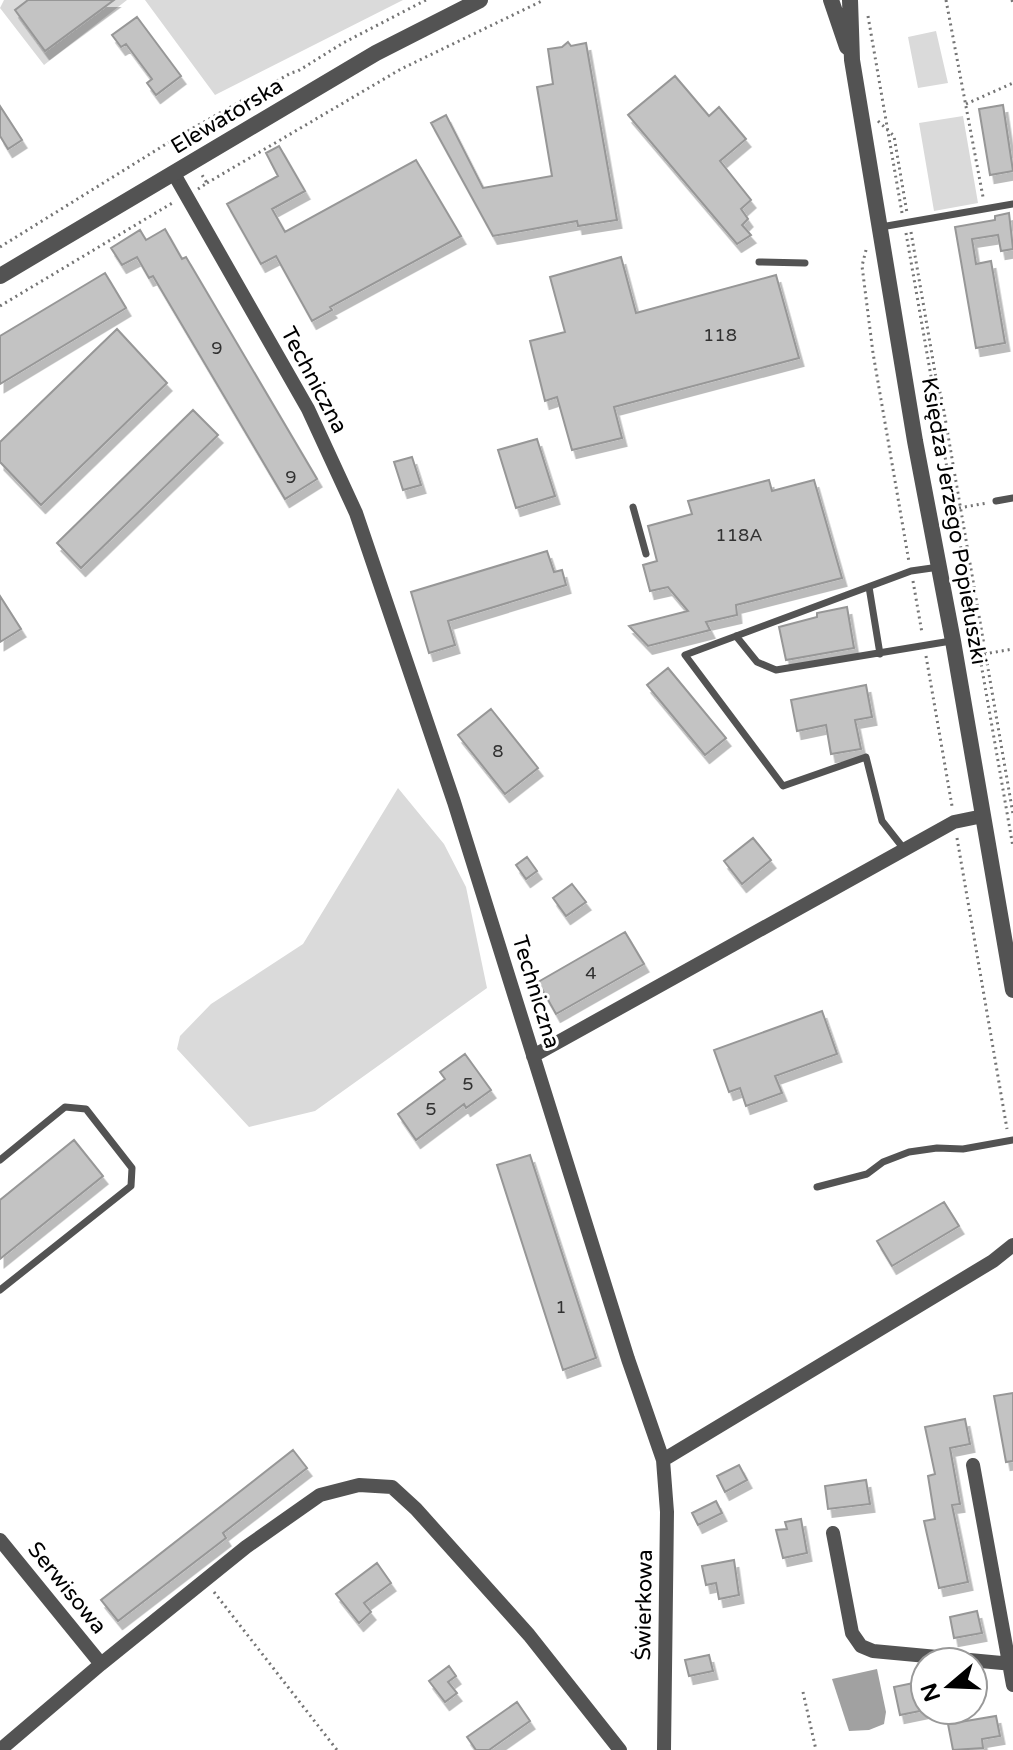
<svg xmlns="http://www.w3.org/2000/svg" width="1013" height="1750" viewBox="0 0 1013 1750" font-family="'Varela Round',sans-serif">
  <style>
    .green { fill: #dadada }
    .water { fill: #a1a1a1 }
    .building { fill: #c3c3c3; stroke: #979797; stroke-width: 2; filter: url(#shadow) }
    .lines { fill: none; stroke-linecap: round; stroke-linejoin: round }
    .path { stroke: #757575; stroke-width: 3; stroke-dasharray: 2 4; stroke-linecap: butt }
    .service { stroke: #535353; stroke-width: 7 }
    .minor { stroke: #535353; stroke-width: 14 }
    .tertiary { stroke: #535353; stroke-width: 16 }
    .labels { text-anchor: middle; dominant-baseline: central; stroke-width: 6; stroke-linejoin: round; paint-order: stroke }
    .number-label { font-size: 18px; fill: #313131 }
    .street-label { font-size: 22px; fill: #000; stroke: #fff }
  </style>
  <defs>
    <filter id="shadow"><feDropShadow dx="4.5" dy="8" stdDeviation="0" flood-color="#0004"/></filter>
  </defs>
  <rect width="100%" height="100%" fill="#fff"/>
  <path class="green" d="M4,0H127L44,65L0,8Z
    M145,0H403L215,95Z
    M936,31L948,83L918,88L908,37Z
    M963,116L978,203L934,211L919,123Z
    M398,788L444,844L466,887L487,988L315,1111L249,1127L177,1049L180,1036L211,1004L303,944Z"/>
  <path class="water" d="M877,1669L886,1712L884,1724L869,1730L849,1731L832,1679Z"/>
  <path class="building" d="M28,0H114L45,51L15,10Z
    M137,17L181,76L156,95L147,83L152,79L126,44L121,47L112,35Z
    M568,42L571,46L586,43L617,220L578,226L577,221L493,236L431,123L446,115L483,188L552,176L537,87L553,84L548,49L562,47Z
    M675,76L709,116L719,107L746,139L720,161L751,200L741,209L748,219L742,225L751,235L737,244L628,115Z
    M1003,105L1013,171L990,175L979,109Z
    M0,106L22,140L8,149L0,136Z
    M279,146L305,191L272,209L285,232L416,160L461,236L330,307L332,310L312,321L276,256L261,264L227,204L278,176L266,153Z
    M1009,213L1013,249L1001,251L998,235L972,239L976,264L991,261L1005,343L976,348L955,227L995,220V216Z
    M165,229L182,259L186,257L317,479L285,499L153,276L149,278L137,257L122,265L111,248L140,230L146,240Z
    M621,257L636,313L776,275L799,358L614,407L622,438L572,450L557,397L545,401L530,341L565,332L550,277Z
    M105,273L126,308L0,384V336Z
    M117,329L167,383L41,505L0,462V442Z
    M193,410L218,435L81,568L57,543Z
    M537,439L555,496L516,508L498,450Z
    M412,457L421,485L403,490L394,462Z
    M769,480L772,491L814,480L842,578L736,605L737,615L706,622L710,630L648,646L629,626L688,611L668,587L650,591L643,565L657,561L648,526L692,514L688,501Z
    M547,551L554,572L562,570L566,585L448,621L455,645L429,653L411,592Z
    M0,596L21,629L0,642Z
    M847,607L854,648L786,660L779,627L817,617V613Z
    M668,668L726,738L705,755L647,685Z
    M866,685L872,717L855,720L861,749L831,754L826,725L797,731L791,700Z
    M491,709L538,768L505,794L458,735Z
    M753,838L771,860L742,884L724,861Z
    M527,857L537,871L526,879L516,865Z
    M572,884L586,902L566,916L553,898Z
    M625,932L644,964L556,1014L538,982Z
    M822,1011L837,1054L775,1076L782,1093L746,1106L740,1088L729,1092L714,1050Z
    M465,1054L491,1090L466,1108L464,1104L416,1140L398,1114L445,1079L440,1072Z
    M74,1140L103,1176L0,1259V1200Z
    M530,1155L596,1358L563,1370L497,1165Z
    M944,1202L959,1226L892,1266L877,1241Z
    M1013,1393V1461L1006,1462L994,1396Z
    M965,1419L970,1444L950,1448L960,1504L952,1505L968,1582L939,1588L924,1521L935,1519L928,1476L935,1474L925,1427Z
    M293,1450L307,1468L223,1533L226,1538L118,1621L101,1600Z
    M739,1465L747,1480L725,1492L717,1476Z
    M866,1480L870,1504L828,1509L825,1486Z
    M716,1501L722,1513L698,1525L692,1513Z
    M801,1519L807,1553L783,1558L776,1530L787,1529L785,1522Z
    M734,1560L739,1595L719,1599L716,1583L706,1585L702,1566Z
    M377,1563L391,1583L364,1603L371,1612L359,1623L336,1594Z
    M977,1611L982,1633L954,1638L950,1617Z
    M709,1655L713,1671L689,1676L685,1660Z
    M449,1666L456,1676L448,1682L457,1693L445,1702L429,1681Z
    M923,1681L925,1710L900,1715L894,1687Z
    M517,1702L530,1721L489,1750H476L467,1737Z
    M996,1716L1000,1736L982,1739L983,1748L953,1750L948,1724Z"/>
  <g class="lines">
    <path class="path" d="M946,0L983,197
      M1012,0L1013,4
      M868,16L902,213
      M966,104L1013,83
      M878,121L894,136L907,213
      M186,148L179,136L291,73L298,71L343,43L426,0
      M207,183L401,69L544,0
      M198,189L207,183L202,175
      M911,232L936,378L942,400L1013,814
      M906,233L1013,847
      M0,247L179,136
      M866,250L862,266L873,353L909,562
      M0,306L174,202
      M959,508L987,503
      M913,581L922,633
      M984,654L1013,649
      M926,656L952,806
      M957,838L1007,1129
      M214,1592L337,1750
      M803,1692L816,1750"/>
    <path class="service" d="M881,227L1013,204
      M759,262L805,263
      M996,501L1013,498
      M633,507L646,554
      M869,587L880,654
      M736,636L757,662L776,670L951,641
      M904,849L882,821L866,757L783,786L685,655L911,571L939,567
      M0,1160L65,1107L86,1109L132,1168L131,1186L0,1290
      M817,1187L867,1174L883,1162L909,1152L937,1148L963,1149L1013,1140"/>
    <path class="minor" d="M174,174L308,409L356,513L454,802L628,1359L663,1460L667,1512L664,1750
      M533,1056L954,822L983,816
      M663,1460L993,1261L1013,1245
      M973,1465L1013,1685
      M833,1533L852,1633L861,1646L873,1651L1013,1664
      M0,1540L101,1664
      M0,1750L101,1664L246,1547L320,1495L359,1485L392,1487L416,1509L529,1635L620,1750"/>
    <path class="tertiary" d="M831,0L847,47
      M850,0L852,60L915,441L953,641L1013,990
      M0,276L376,53L480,0"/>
  </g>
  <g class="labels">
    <g class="number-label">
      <text x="720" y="335">118</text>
      <text x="217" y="348">9</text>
      <text x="291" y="477">9</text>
      <text x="739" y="535">118A</text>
      <text x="498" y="751">8</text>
      <text x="591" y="973">4</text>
      <text x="468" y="1084">5</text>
      <text x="431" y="1109">5</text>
      <text x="561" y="1307">1</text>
    </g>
    <g class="street-label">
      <text transform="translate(227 116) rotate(-31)">Elewatorska</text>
      <text transform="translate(314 380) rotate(62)">Techniczna</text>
      <text transform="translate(954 521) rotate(80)">Księdza Jerzego Popiełuszki</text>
      <text transform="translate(536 992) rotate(73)">Techniczna</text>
      <text transform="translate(67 1588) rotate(51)">Serwisowa</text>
      <text transform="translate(644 1605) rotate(-89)">Świerkowa</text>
    </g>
  </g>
  <g transform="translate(949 1686) rotate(251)"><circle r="38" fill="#ffffff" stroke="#999999" stroke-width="2"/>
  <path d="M0-6L14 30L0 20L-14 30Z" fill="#000000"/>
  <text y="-12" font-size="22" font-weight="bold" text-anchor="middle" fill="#000000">N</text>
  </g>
</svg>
